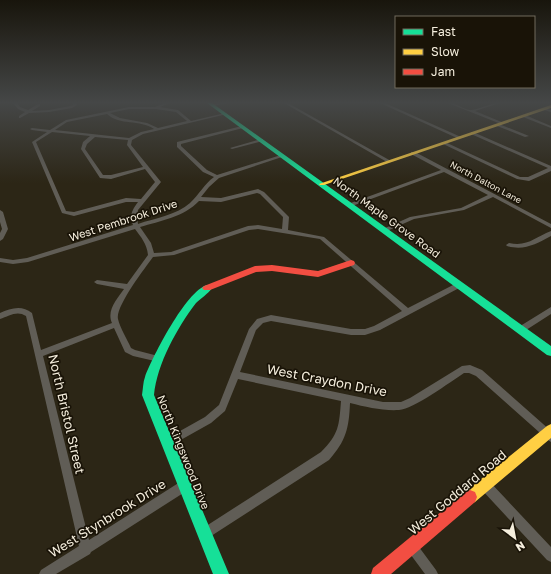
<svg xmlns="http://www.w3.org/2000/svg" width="551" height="574" viewBox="0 0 551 574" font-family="'Golos Text',sans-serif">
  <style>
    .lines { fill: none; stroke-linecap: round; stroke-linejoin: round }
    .street { fill: #605d56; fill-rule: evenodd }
    .fast { fill: #16e098; fill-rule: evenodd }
    .slow { fill: #ffcf43; fill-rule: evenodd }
    .jam { fill: #f24e42; fill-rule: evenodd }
    .labels { text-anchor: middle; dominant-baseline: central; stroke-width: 3.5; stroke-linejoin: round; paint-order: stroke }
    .far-street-label { font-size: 9px; fill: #f5eedd; stroke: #191307 }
    .street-label { font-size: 11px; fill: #f5eedd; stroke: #191307 }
    .near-street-label { font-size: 13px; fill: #f5eedd; stroke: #191307 }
  </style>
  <rect width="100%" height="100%" fill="#2c2616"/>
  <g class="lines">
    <path class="street" d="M13,103H17L20,107L28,110L38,104H40V106L32,111L49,110L70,106L73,105L72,103H76L77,105L72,108L49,112L29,113L20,118H19V116L25,112L18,109Z
      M165,103H170L160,107L178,110L191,121L225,113L227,114L143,134L132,140L131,145L161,182L138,210L137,217L138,224C155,218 177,215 190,203C199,195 204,184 214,177L203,172L177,147V142L242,126H243V128L181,144V146L207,170L217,175L281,155L285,156L219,178L209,187L201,197L221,198L258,189L264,192L289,217L288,230L324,237L408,308L457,283H459L462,285L461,287L380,330L365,335H351L271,321L263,323L256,330L240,372L383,402H401L410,398L462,366L470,365L482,370L551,431V442L548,440L476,376L469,373H464C450,382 414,409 399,410C383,411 366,407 350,403C349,428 346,441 329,460L208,538L204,540L200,538L198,534L200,530L321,452C339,434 339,426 341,401L238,379L225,411L211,423L170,446L167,448L164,446L162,443L164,440L205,417L219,405L249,329L257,319L271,315L351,329H365L374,326L402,311L320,239L258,229L249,230L174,255L153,257C145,268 115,307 118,319C120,328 127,339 131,348L135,350L162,357L163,359L162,361L159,362L133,356L125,352L114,328L43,356L89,540L180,482L184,481L188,482L189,486L188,490L91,552L90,554L56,574H39L41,570L79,546L26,316C17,310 9,316 0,319V313C11,308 22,305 32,313L41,350L112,323C106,310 118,298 124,289L97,284L94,282L97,280L127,284L148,255C147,244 141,237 135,229L28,262L13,264L0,262V258L13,260L27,258L133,225C129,216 132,210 138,202H126L74,216L62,213L32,142L47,132L32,130L30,129L32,128L50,130L66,120L129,107H155ZM129,109H156L176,112L187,121L158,128L147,123L120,118L110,113ZM107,114C120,126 140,119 154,129L141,132L129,138L55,130L67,122ZM52,132L90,136L83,142L81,149L100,178L111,179L145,169L155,182L141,199L126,198L74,212L66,211L36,142ZM95,137L128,140L127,145L143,167L111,175H103L85,149L87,144ZM257,193L260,194L283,217L282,229L258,225L248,226L171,252L154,253L151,243L140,227C160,221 184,217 199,201L221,202Z
      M220,103H227L213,106L211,105Z
      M284,103H288L391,161L387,162Z
      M380,103H385L461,137L457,138Z
      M448,103C456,102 462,109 470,110C478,110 490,103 500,103L475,111L504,123L501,124Z
      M544,108L551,110V112L544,110Z
      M523,115H525L551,126V128L523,117Z
      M497,124H499L529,136L525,137L497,126Z
      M471,132H473L551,166V171L529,181L517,179L441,143L445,142L520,177H528L548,168L471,134Z
      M261,139H263V141L232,149L230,148Z
      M411,152H415L551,224V228L493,197L464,210L414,219L387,231H383V229L410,217L461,208L488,195L444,172L352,206H348V204L441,170L411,154Z
      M0,210L3,212L8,229L3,239L0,241V233L2,229L0,222Z
      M551,231V236C536,244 524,251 507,246L506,245L509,243C528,247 535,237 551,231Z
      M551,307V314L523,332L520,333L517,332L516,330L517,328Z
      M485,480L489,481L551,547V562L547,560L481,489L480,485L481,481Z
      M412,541L416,543L436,570L438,574H425L408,551L406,547L408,543Z"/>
    <path class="fast" d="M207,103H212L551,346V356L547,355Z
      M207,285L212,288C208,294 201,298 196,303C177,328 157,364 154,395L229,574H213L142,395C143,389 143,382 145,377C153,356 186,291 207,285Z"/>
    <path class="slow" d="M551,105V108L324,185H320L319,184Z
      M551,424V438L475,502L470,504L465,502L463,497L465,492L547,426Z"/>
    <path class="jam" d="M351,260L354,261L355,263L354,265L318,277L272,271L256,272L210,290H204L202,288L204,286L255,266L272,265L318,271Z
      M470,490L475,492L477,497L475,502L391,574H371L373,568L465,492Z"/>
  </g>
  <linearGradient id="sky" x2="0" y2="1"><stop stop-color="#18150c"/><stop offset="0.56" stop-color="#454747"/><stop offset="1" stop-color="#454747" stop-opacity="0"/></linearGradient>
  <rect width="551" height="183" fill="url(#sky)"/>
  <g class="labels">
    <g class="far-street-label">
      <text transform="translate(486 182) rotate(28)">North Dalton Lane</text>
    </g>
    <g class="street-label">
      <text transform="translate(387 217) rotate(36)">North Maple Grove Road</text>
      <text transform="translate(123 220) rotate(-18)">West Pembrook Drive</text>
      <text transform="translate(184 452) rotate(68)">North Kingswood Drive</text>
    </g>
    <g class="near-street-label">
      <text transform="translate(327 380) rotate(11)">West Craydon Drive</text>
      <text transform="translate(67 414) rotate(77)">North Bristol Street</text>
      <text transform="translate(457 492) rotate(-40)">West Goddard Road</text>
      <text transform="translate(107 518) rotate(-32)">West Stynbrook Drive</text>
    </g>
  </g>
  <rect x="395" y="16" width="140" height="72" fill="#191307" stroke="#716b5d"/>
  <rect x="403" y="29" width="20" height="6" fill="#16e098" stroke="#716b5d"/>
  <text x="431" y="36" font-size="12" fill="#f5eedd">Fast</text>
  <rect x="403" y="49" width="20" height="6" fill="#ffcf43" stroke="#716b5d"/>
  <text x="431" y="56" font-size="12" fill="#f5eedd">Slow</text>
  <rect x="403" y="69" width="20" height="6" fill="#f24e42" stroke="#716b5d"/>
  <text x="431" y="76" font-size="12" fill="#f5eedd">Jam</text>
  <g transform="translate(515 538) rotate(148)" stroke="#191307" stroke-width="3" paint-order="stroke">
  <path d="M0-3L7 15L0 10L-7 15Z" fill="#f5eedd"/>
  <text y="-6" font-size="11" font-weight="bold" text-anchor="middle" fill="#f5eedd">N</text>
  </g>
</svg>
